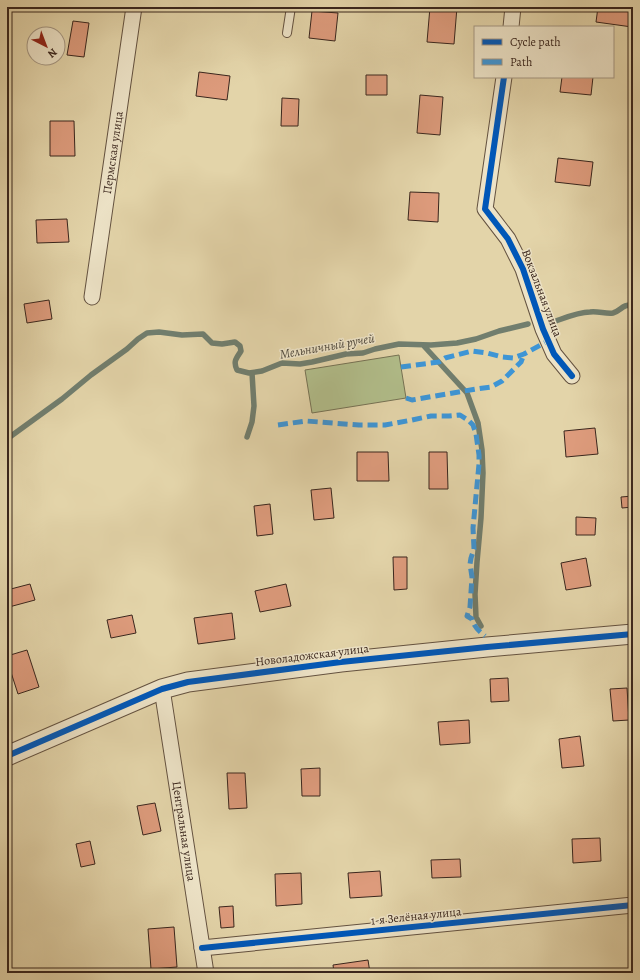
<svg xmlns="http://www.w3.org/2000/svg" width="640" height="980" viewBox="0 0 640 980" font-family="Alegreya,serif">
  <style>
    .green { fill: #b1bd8a; stroke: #767254 }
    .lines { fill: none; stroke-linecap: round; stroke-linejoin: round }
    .stream { stroke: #717e6e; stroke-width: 5.5 }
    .building { fill: #dd9b7c; stroke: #3a261d }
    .service-casing { stroke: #645240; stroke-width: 10 }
    .minor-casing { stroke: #645240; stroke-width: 17 }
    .tertiary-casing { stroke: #645240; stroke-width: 21 }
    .service { stroke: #ede3c7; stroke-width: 8 }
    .minor { stroke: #ede3c7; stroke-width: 15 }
    .tertiary { stroke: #ede3c7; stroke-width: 19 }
    .quiet { stroke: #3e95d5; stroke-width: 5; stroke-dasharray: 10 5; stroke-linecap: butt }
    .cycleway-casing { stroke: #ede3c7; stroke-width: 8 }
    .cycleway { stroke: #0057b8; stroke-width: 6 }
    .labels { text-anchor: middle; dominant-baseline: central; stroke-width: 3; stroke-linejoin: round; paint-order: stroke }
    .street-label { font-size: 12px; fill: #3a261d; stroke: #ede3c7 }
    .water-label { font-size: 13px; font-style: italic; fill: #514b3f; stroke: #ede3c7 }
  </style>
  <rect width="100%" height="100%" fill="#e3d4a9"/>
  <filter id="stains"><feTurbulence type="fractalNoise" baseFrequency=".005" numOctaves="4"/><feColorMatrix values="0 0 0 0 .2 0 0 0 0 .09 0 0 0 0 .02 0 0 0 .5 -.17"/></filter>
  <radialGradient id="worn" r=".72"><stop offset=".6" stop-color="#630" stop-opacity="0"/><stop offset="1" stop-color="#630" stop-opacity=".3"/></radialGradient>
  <path class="green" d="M399,355L406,398L312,413L305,370Z"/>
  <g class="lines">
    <path class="stream" d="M556,321C567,317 579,312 590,312C598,311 606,314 613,313C621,311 622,304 633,305
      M423,345L467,393L478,423L482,450L483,473L481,518L477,562L475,594L476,617L481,626
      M247,437L252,422L254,406L252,373
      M7,439L62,399L91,375L127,349L138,339L147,333L159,332L182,335L203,334L212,343L222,344L235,342L240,346L241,351C236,359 233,361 237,370L249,373L262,371L282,363L300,364L312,362L346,354L363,353L375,349L399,344L431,345L457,343L476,339L499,331L528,324"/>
  </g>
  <path class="building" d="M430,7H457L454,44L427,42Z
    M598,7H633L632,27L596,22Z
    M312,11L338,13L335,41L309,38Z
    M73,21L89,23L84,57L67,55Z
    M199,72L230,76L227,100L196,96Z
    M366,75H387V95H366Z
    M562,77H593L591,95L560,92Z
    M420,95L443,97L440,135L417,133Z
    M282,98L299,99L298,126H281Z
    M50,121H74L75,156H50Z
    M558,158L593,162L590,186L555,182Z
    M410,192L439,193L438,222L408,220Z
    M67,219L69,242L37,243L36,220Z
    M49,300L52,319L27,323L24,304Z
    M595,428L598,454L566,457L564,431Z
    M357,452H388L389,481H357Z
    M429,452H447L448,489H429Z
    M331,488L334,518L314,520L311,490Z
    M633,496V507L622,508L621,497Z
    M270,504L273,534L257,536L254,506Z
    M576,517L596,518L595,535H576Z
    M633,552V582L630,553Z
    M393,557H407V589L394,590Z
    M586,558L591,586L566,590L561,563Z
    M30,584L35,600L9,607L7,602V590Z
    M286,584L291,606L260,612L255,591Z
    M232,613L235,639L198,644L194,618Z
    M132,615L136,633L111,638L107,620Z
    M27,650L39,687L18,694L7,660V656Z
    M508,678L509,701L491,702L490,679Z
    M627,688L629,720L613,721L610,689Z
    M469,720L470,743L440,745L438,722Z
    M580,736L584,766L562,768L559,739Z
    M320,768V796H302L301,769Z
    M227,773H245L247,808L229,809Z
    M155,803L161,831L143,835L137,806Z
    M600,838L601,861L573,863L572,839Z
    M90,841L95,864L81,867L76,844Z
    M460,859L461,877L432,878L431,860Z
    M380,871L382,896L350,898L348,873Z
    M301,873L302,904L276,906L275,874Z
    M233,906L234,927L221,928L219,907Z
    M174,927L177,967L151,969L148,929Z
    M368,960L370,973H334L333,965Z
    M59,969L60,973H36Z"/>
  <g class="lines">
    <g class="service-casing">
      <path id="service" d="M287,33L291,7"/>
    </g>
    <g class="minor-casing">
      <g id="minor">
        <path d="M511,27L513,7"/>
        <path d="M504,77L485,209L508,239L523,269L543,329L554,354L572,376"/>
        <path id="s1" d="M92,297L134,7"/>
        <path id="s2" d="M162,689L206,973"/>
        <path d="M202,948L633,905"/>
      </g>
    </g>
    <g class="tertiary-casing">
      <path id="tertiary" d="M7,756L162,689L188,682L341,662L487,647L633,634"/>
    </g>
    <use href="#service" class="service"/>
    <use href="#minor" class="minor"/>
    <use href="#tertiary" class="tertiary"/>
    <path class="quiet" d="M401,367L439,362L445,358L472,351L487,353L502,357L513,358L524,354L548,341
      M406,398L412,400L476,389L491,387L502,381L521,362L524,354
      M278,425L306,421L359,425H385L412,420L431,416H449L460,415L468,420L473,425L476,434L479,455V464L473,528L474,549L471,558L470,564L472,577L470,607L467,616L472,619C474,627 479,631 485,636"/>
    <g class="cycleway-casing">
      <path id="cycleway" d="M504,77L485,209L508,239L523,269L543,329L554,354L572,376
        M7,756L162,689L188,682L341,662L487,647L633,634
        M202,948L633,905"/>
    </g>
    <use href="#cycleway" class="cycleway"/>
  </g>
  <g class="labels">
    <g class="street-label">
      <text stroke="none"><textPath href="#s1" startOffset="146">Пермская улица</textPath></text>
      <text transform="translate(542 293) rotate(69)">Вокзальная улица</text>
      <text transform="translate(312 655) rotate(-7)">Новоладожская улица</text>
      <text stroke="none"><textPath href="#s2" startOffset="144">Центральная улица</textPath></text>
      <text transform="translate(416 916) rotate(-6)">1-я Зелёная улица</text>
    </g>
    <g class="water-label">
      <text transform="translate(327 346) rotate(-10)">Мельничный ручей</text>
    </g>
  </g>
  <rect width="640" height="980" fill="none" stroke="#e3d4a9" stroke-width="24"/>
  <rect x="8" y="8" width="624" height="964" fill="none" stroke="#3a261d" stroke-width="2"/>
  <rect x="12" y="12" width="616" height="956" fill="none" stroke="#3a261d"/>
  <rect x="474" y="26" width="140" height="52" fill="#ede3c7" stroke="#a59783"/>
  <rect x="482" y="39" width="20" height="6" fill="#0057b8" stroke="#a59783"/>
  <text x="510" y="46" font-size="12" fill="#3a261d">Cycle path</text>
  <rect x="482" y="59" width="20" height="6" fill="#3e95d5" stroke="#a59783"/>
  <text x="510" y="66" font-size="12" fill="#3a261d">Path</text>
  <g transform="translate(46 46) rotate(138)"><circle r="19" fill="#ede3c7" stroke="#a59783"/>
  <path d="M0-3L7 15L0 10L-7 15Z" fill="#8f2418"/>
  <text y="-6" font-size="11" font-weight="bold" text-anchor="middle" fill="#3a261d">N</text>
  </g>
  <rect width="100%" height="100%" filter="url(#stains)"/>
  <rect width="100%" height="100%" fill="url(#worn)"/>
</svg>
